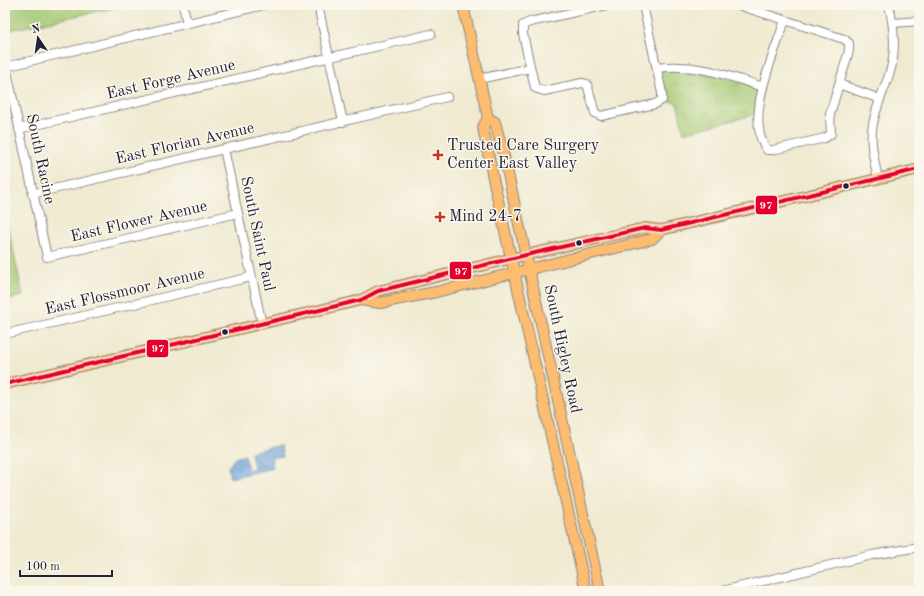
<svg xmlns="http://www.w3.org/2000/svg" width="924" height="596" viewBox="0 0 924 596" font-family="'Old Standard TT',serif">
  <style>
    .grass { fill: #a5c974; stroke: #647658 }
    .park { fill: url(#park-crowns); stroke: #647658 }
    .water { fill: url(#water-waves); stroke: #46628a }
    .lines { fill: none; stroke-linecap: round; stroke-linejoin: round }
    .minor-casing { stroke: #898686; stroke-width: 10 }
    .major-casing { stroke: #898686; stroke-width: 12 }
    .minor { stroke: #fff; stroke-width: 8 }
    .major { stroke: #fcbd6f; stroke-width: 10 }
    .bus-1-casing { stroke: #fbf7ec; stroke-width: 7 }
    .bus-1 { stroke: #e4002b; stroke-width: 4 }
    .poi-dot { fill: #c8321e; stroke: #fbf7ec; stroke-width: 1.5 }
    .bus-dot { fill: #22223b; stroke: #fbf7ec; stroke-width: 1.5 }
    .labels { text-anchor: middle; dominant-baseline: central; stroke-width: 3; stroke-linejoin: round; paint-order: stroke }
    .street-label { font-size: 16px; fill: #22223b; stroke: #fbf7ec }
    .poi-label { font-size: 16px; fill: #22223b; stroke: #fbf7ec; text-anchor: start }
    .line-badge { stroke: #fbf7ec; stroke-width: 1.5 }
    .badge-label { font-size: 11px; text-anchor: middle; font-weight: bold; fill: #fff }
  </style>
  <defs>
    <pattern id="park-crowns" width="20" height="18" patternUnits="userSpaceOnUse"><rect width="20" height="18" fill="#a5c974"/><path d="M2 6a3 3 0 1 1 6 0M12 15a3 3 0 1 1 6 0" fill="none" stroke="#8eac65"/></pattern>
    <pattern id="water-waves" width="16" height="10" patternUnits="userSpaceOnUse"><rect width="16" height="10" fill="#6aa3d9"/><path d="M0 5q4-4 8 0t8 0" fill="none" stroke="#5784b1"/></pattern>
  </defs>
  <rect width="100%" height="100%" fill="#fbf7ec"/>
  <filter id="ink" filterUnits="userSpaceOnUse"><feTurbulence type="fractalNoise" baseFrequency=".025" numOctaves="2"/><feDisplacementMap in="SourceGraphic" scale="8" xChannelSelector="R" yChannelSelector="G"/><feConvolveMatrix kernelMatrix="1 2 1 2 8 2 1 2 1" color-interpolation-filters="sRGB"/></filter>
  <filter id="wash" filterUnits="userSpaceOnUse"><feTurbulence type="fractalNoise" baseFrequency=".012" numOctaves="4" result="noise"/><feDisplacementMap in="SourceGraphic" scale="16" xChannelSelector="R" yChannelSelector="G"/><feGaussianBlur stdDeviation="0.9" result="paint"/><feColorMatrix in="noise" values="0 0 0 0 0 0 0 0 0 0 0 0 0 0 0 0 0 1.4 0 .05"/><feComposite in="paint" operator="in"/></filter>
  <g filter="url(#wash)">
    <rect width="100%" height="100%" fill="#f0ead1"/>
    <path class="grass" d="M5,5H128L5,31Z
      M5,212L23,296L5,300Z"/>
    <path class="park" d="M675,66L763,87L757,114L684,133L677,103L662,100L657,68Z"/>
    <path class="water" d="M280,445L283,456L271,458L273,468L230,478L228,467L235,458L245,455L248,470L254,468L251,452Z"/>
  </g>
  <g filter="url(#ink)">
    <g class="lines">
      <g class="minor-casing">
        <path id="minor" d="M183,5L187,23
          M318,5L343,122
          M607,5L530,22L523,25V34L535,88L544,91L582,83L587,84L595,113L601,116L655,104L662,100V93L643,5
          M738,5L844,39L849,43V51L830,114L831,134L825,138L773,150H767C743,119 775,53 785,20
          M893,23L919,21
          M5,67L264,5
          M6,67L47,257L238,213
          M657,68C697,63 725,75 763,87
          M479,79L530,68
          M839,84L880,99
          M19,129L431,34
          M224,149L262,324
          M878,179C875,163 870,147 872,130C874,111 883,93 889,75C897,52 894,28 889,5
          M32,194L447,97
          M5,334L251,277
          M722,591L872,555L919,547"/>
      </g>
      <g class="major-casing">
        <path id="major" d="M463,5L488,118L483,127L493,178L586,591
          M488,118L495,122L504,156L600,591
          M361,300L380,303L436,292L652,239L661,230
          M5,384L320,310L361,300L378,291L526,255L645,228L661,230L919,169"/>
      </g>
      <use href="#minor" class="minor"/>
      <use href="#major" class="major"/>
      <g class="bus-1-casing">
        <path id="bus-1" d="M5,384L320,310L361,300L378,291L526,255L645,228L661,230L919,169"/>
      </g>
      <use href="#bus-1" class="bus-1"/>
    </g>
  </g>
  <g class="poi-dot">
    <path d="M436 149h4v4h4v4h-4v4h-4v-4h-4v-4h4z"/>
    <path d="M438 211h4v4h4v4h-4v4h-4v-4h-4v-4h4z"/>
  </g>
  <g class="bus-dot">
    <circle cx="846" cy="186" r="3.5"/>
    <circle cx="579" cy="243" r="3.5"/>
    <circle cx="225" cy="332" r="3.5"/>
  </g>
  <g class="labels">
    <g class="street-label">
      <text transform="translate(171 80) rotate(-13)">East Forge Avenue</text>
      <text transform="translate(185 144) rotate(-13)">East Florian Avenue</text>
      <text transform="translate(40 159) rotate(78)">South Racine</text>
      <text transform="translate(139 222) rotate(-13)">East Flower Avenue</text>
      <text transform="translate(257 234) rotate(78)">South Saint Paul</text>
      <text transform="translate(125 292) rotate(-13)">East Flossmoor Avenue</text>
      <text transform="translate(562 349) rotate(78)">South Higley Road</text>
    </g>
    <g class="poi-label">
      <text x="447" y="146">Trusted Care Surgery<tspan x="447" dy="18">Center East Valley</tspan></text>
      <text x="449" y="217">Mind 24-7</text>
    </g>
  </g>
  <g class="line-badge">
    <rect x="755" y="195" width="23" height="20" rx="4" fill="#e4002b"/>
    <rect x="449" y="261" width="23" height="19" rx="4" fill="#e4002b"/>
    <rect x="146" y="339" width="23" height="19" rx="4" fill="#e4002b"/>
  </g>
  <g class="badge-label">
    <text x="766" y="209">97</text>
    <text x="461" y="275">97</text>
    <text x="158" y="352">97</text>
  </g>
  <rect width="924" height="596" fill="none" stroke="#fbf7ec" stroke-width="20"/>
  <g transform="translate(38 38) rotate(347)" stroke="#fbf7ec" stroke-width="3" paint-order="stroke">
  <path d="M0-3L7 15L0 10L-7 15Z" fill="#22223b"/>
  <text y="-6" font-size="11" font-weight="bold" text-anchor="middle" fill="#22223b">N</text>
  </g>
  <path d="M20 570v6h92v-6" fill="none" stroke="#22223b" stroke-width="2"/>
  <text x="26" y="570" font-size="12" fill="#22223b" stroke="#fbf7ec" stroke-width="3" paint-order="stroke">100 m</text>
</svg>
